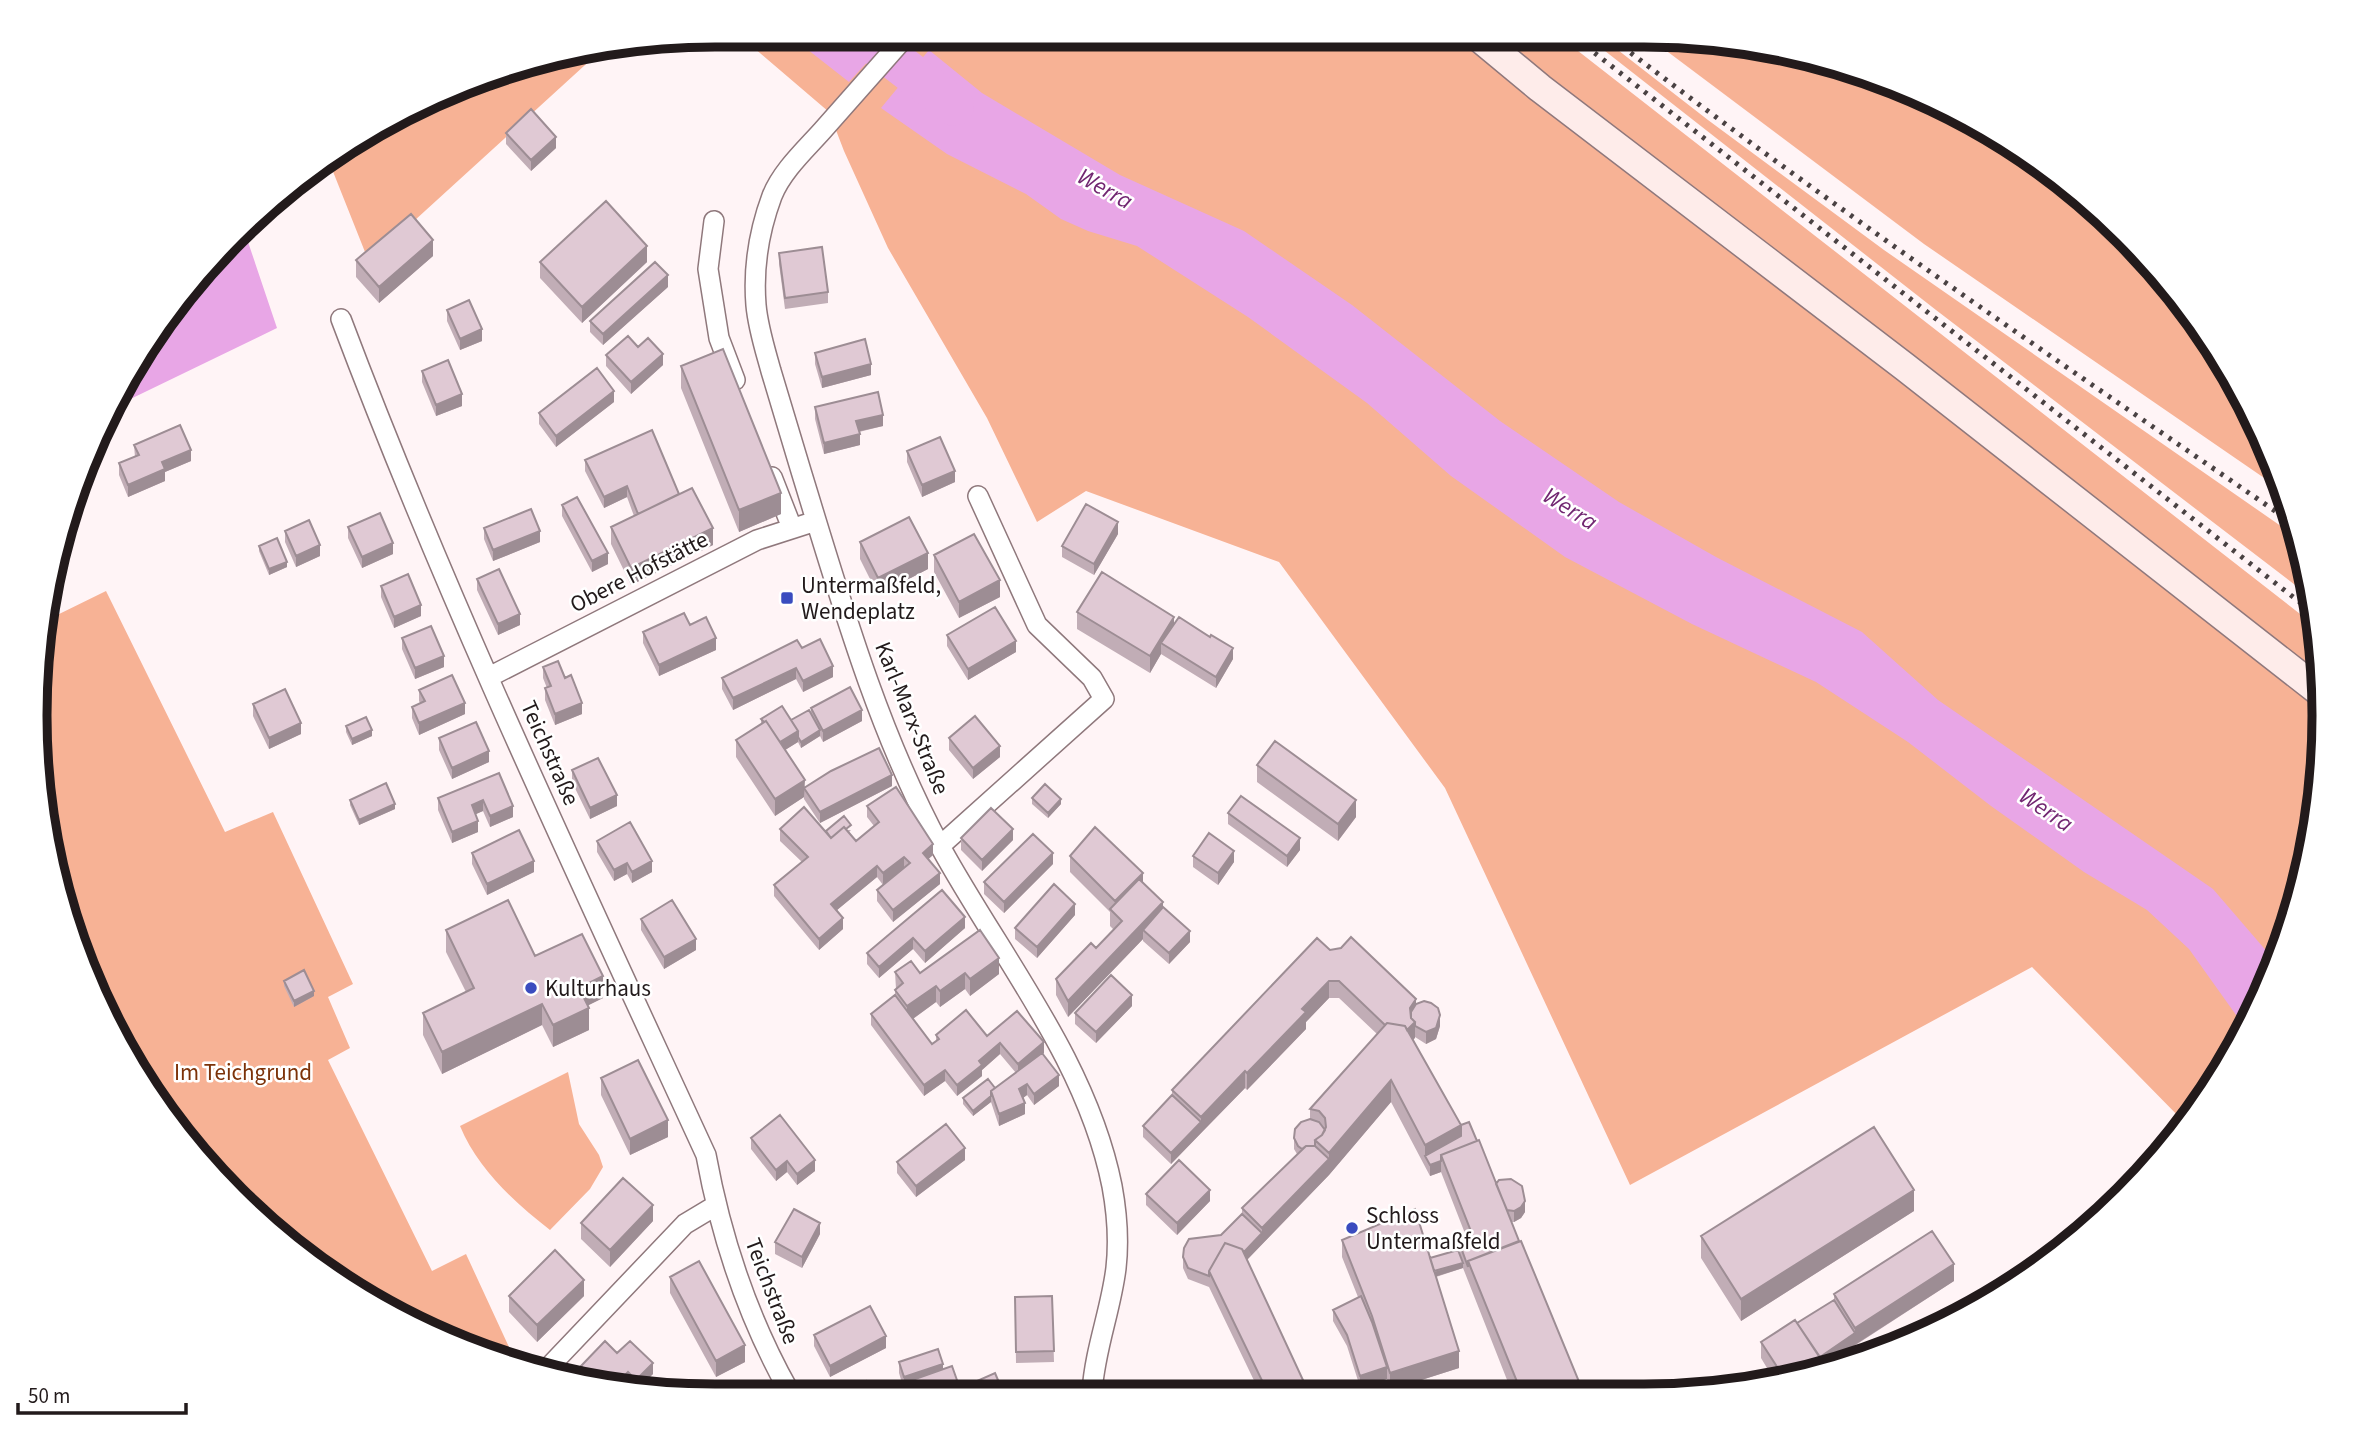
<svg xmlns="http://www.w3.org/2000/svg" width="2359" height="1431" viewBox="0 0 2359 1431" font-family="'Source Sans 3',sans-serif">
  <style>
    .green { fill: #f7b295 }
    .water { fill: #e8a6e6 }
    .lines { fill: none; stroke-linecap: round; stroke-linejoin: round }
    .river { stroke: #e8a6e6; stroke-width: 40 }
    .minor-casing { stroke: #8f787c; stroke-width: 22 }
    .secondary-casing { stroke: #8f787c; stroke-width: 31 }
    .minor { stroke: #fff; stroke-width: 19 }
    .secondary { stroke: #feecea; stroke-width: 28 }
    .rail { stroke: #4a4243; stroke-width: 5; stroke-dasharray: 3.5 7; stroke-linecap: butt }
    .wall { fill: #c1adb6 }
    .shaded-wall { fill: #9d8d94 }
    .building { fill: #e0c9d4; stroke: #9d8d94; stroke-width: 2 }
    .poi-dot { fill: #3a4cbf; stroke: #fff; stroke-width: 2.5 }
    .labels { text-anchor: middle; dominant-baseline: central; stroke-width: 5; stroke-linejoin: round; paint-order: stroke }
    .street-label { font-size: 23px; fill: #221a1b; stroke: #fff }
    .poi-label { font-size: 23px; fill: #221a1b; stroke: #fff; text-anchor: start }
    .park-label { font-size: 23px; fill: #7c3209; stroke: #fff }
    .water-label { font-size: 24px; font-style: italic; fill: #712671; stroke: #fff }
    .rim { fill: none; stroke: #221a1b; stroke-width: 9 }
  </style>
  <rect width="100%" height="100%" fill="#fff4f6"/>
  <path class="green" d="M739,35L1564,40L2318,628L2323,760L2301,891L2254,1016L2187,1125L2032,967L1630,1185L1445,788L1279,562L1086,491L1037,522L987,418L888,248L844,151L829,112Z
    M1591,40H1605L1708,120L1884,250L2298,538L2312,598L1936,310Z
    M1652,40L1732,41L1904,87L2057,175L2155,267L2233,375L2286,493L1924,244Z
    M596,55L369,262L328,159L414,105L497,71Z
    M106,591L225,832L273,812L353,984L328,997L350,1048L328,1060L432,1271L466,1254L515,1360L455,1344L302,1256L234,1196L150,1094L71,934L41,805L35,715L51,618Z
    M568,1072L579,1124L599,1155L603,1167L590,1189L550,1230C513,1201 478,1169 460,1126Z"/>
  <path class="water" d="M789,35L891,36L849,82Z
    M929,50L982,93L1120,175L1244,231L1352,305L1500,421L1619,502L1716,557L1862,632L1938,700L2213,889L2275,961L2254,1016L2246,1029L2189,949L2147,910L2084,872L1991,806L1908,742L1816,682L1692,624L1565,557L1451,476L1367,403L1248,317L1137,246L1088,231L1061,219L1026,194L947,154L881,108Z
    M243,227L277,328L116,406L150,337L234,235Z"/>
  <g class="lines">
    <path class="river" d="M863,36L954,106"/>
    <g class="minor-casing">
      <path id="minor" d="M906,36C878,68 850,99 822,131C805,150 782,171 772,196C759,231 753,268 756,305C758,328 765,349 771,371C781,404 791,438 801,471C840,598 877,730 941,848C1001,957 1087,1061 1112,1186C1117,1213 1119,1241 1116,1268C1111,1310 1095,1348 1092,1392
        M714,221L708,269L719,338L735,380
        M341,319C448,603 579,879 706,1155C721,1237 748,1318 789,1391
        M772,477L792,528
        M489,677L757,540L816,521
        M940,846L1104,699L1092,678L1037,625L978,496
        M547,1369L685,1224L715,1206"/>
    </g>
    <g class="secondary-casing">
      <path id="secondary" d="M1481,39L1540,88L1905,367L2320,692"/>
    </g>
    <use href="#minor" class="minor"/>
    <use href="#secondary" class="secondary"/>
    <path class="rail" d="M1578,40L2315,614
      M1614,40C1835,210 2065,366 2294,524"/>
  </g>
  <path class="wall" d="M506,133L556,148L531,171L506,144Z
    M779,253L828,292V303L785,309L779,264Z
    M433,256L379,303L356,277V260Z
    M540,262H647L582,323L540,278Z
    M668,287L603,345L590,332V321Z
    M447,310L482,341L460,350L447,321Z
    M638,347L663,365L631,394L606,366V355Z
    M815,353L871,375L822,388L815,364Z
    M681,366L781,514L739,532L681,388Z
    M422,371L462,406L436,416L422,382Z
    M614,402L556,447L539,424V413Z
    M815,407L883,426L859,432L860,445L824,454L815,419Z
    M134,445L191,461L165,472V481L128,497L119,475V463L135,457Z
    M907,451L955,482L922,497L907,462Z
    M585,460L679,494L713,545L631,585L611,544V527L634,516L627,497L604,508L585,471Z
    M562,505L608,564L592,572L562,516Z
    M348,527L393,554L362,568L348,538Z
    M484,528L540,542L493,561L484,539Z
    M285,531L320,556L296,567L285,542Z
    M1118,534L1094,575L1062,557V546Z
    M860,542L928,569L878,595L860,559Z
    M259,546L287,567L269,575L259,551Z
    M934,555L1000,597L959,618L934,572Z
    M477,579L520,625L498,635L477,590Z
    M381,586L421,616L394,628L381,597Z
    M1077,612L1174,624L1210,637L1233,659L1216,688L1161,654L1150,673L1077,629Z
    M690,625L716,650L659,676L643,643V632Z
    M947,635L1016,652L968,680L947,646Z
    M402,638L444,667L415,679L402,649Z
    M802,648L833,677L803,692L796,679L733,710L722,689V678Z
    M543,667L582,714L555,725L545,700V688H547L543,678Z
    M419,690L465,714L419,735L412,718V707L420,703L419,701Z
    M253,704L301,734L269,749L253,716Z
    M811,708L862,721L823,742L820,736L801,748L798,742L785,750L805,787L892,786L820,823L804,799V797L775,816L736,757V740L761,724V719L791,720L811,714Z
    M346,726L372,736L352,745L346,732Z
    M439,738L489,762L452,779L439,750Z
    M949,738L1000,757L973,779L949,750Z
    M1257,765L1356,817L1338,841L1257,782Z
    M572,770L617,806L590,819L572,782Z
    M499,773L513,817L490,827L483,811L475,814L478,832L452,843L438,810V798Z
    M1032,798L1061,804L1048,818L1032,804Z
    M350,800L395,809L359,825L350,805Z
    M867,806L933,855L928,859L940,884L893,922L877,901V890L904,868L883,885L877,877L837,910L843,929L819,950L774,896V885L802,862L780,841V829L826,831L851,830L849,832L856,841L874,826L867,817Z
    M1228,813L1300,850L1287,867L1228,824Z
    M961,838L1013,840L982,871L961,850Z
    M597,841L652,872L632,883L627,874L614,881L597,852Z
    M472,853L534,872L487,895L472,864Z
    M1070,856L1143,883L1190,942L1169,964L1143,941V939L1068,1017L1056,995V979L1096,948L1114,930L1110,926V912L1070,872Z
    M1193,856L1234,862L1218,885L1193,867Z
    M1053,864L1004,913L984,894V882Z
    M942,890L965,928L925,963L913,949L879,978L867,964V953Z
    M1075,915L1037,958L1015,939V928Z
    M641,919L696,950L664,969L641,930Z
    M446,930L535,956L603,998L588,1005L589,1030L553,1047L542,1025L442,1074L423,1035V1013L466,992L446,952Z
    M1330,950L1416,1004L1440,1026L1436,1039L1426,1044L1415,1037L1413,1040L1461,1125L1496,1184L1525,1212L1521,1218L1514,1222H1511L1580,1394H1493L1511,1390L1463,1268L1436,1277L1459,1368L1390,1390L1387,1379L1360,1387L1347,1346L1333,1321V1310L1358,1297L1342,1257V1240L1430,1258L1458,1250V1239L1466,1236L1441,1172L1430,1176L1391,1102L1329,1175L1247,1260L1309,1393H1260L1209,1287L1188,1279L1183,1268V1257L1221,1235L1242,1214V1208L1297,1154L1294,1149V1138L1310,1119V1109L1377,1034L1339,998H1329L1306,1022V1029L1247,1090L1245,1088L1171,1164L1143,1137V1126L1172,1095V1090Z
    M895,972L920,973L999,974L970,996L965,989L940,1007L936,1002L913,1019L932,1044L936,1041V1035L987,1036L1044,1053L1043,1054L1059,1086L1034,1105L1027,1095L1023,1098L1025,1114L999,1126L991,1102L973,1116L963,1104V1098L995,1088L1016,1073L1000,1054L982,1070V1076L957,1096L945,1081L924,1096L871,1025V1014L895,995V990L896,989Z
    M284,981L314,996L294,1007L284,986Z
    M1132,1006L1096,1043L1075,1024V1013Z
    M601,1078L668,1137L630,1155L601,1095Z
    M751,1138L815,1171L797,1185L787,1172L776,1181L751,1149Z
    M965,1160L916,1197L897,1173V1162Z
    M1146,1194L1210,1201L1177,1235L1146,1205Z
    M1914,1211L1741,1321L1701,1258V1236Z
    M653,1221L610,1267L581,1239V1223Z
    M820,1234L802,1268L775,1254V1242Z
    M670,1277L745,1362L716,1377L670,1293Z
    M1954,1281L1825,1365L1826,1367L1773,1378L1761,1358V1342L1797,1323L1834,1300V1294Z
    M509,1296H584L537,1342L509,1312Z
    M1052,1296L1054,1362L1016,1363L1015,1297Z
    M814,1335L886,1348L830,1377L814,1346Z
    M617,1353L653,1374L636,1390L628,1383L622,1389L581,1377V1366Z
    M899,1362L943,1369L958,1392L901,1391V1384L902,1383L899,1373Z
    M977,1381L1003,1392H977Z"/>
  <path class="shaded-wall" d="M556,137V148L531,171V160Z
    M433,240V256L379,303V287Z
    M647,246V262L582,323V307Z
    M668,275V287L603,345V334Z
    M482,329V341L460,350V339Z
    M663,354V365L631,394V382Z
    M871,364V375L822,388V377Z
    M614,391V402L556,447V436Z
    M462,394V406L436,416V405Z
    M883,415V426L856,432V421Z
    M860,434V445L824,454V443Z
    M191,450V461L165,472V481L128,497V485L162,462Z
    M955,471V482L922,497V485Z
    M627,486V497L604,508V497Z
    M781,493V514L739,532V510Z
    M1118,522V534L1094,575V564Z
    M713,528V545L631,585V568Z
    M540,531V542L493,561V550Z
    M393,543V554L362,568V557Z
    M320,545V556L296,567V556Z
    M608,553V564L592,572V561Z
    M928,553V569L878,595V578Z
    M287,562V567L269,575V569Z
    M1000,580V597L959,618V602Z
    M421,605V616L394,628V617Z
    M520,614V625L498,635V624Z
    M1174,617V633L1161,643V654L1150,673V656Z
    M716,638V650L659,676V665Z
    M1016,641V652L968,680V669Z
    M1233,648V659L1216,688V677Z
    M444,656V667L415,679V668Z
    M833,666V677L803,692V681Z
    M796,668V679L733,710V698Z
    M465,703V714L419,735V723Z
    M582,703V714L555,725V714Z
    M862,710V721L823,742V731Z
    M301,723V734L269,749V738Z
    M372,730V736L352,745V739Z
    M820,730V736L801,748V742Z
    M798,731V742L777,755V744Z
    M1000,746V757L973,779V768Z
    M489,751V762L452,779V768Z
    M892,775V786L820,823V812Z
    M805,780L804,797L775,816V799Z
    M617,795V806L590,819V808Z
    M1061,799V804L1048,818V813Z
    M483,800V811L472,816V805Z
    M1356,800V817L1338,841V824Z
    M395,804V809L359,825V820Z
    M513,806V817L490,827V816Z
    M478,821V832L452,843V832Z
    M1013,829V840L982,871V860Z
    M1300,838V850L1287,867V856Z
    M933,844V855L923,864V853Z
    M1234,851V862L1218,885V873Z
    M1053,853V864L1004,913V902Z
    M904,857V868L883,885V873Z
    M534,861V872L487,895V884Z
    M652,861V872L632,883V872Z
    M627,863V874L614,881V870Z
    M877,866V877L831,915V904Z
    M940,873V884L893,922V910Z
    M1143,873V890L1115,914V901Z
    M1163,902V918L1143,930V939L1068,1017V1001Z
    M1075,904V915L1037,958V947Z
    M965,917V928L925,963V951Z
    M843,918V929L819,950V939Z
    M1190,931V942L1169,964V953Z
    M913,938V949L879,978V967Z
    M696,939V950L664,969V957Z
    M999,958V974L970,996V979Z
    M965,973V989L940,1007V991Z
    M603,976V998L579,1010V988Z
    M1329,981V998L1306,1022V1029L1247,1090V1073L1302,1009Z
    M936,986V1002L907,1023V1006Z
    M314,991V996L294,1007V1001Z
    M1132,995V1006L1096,1043V1032Z
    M1416,999V1015L1411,1023L1410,1008Z
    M542,1004V1025L442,1074V1052Z
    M589,1008V1030L553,1047V1025Z
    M1440,1015V1026L1436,1039L1426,1044V1032Z
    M1415,1022V1038L1405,1048V1031Z
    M1044,1042V1053L1018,1075V1064Z
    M1000,1043V1054L982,1070V1076L957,1096V1085L979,1061Z
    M945,1070V1081L924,1096V1085Z
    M1245,1071V1088L1201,1133V1117Z
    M1059,1075V1086L1034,1105V1094Z
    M1391,1080V1102L1329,1175L1242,1265V1254L1262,1233V1228L1329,1159V1153Z
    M1027,1084V1095L1019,1101V1089Z
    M991,1096V1102L973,1116V1111Z
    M1025,1103V1114L999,1126V1114Z
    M668,1120V1137L630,1155V1139Z
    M1201,1122V1133L1171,1164V1153Z
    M1461,1125V1147L1425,1156V1167V1145Z
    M965,1148V1160L916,1197V1186Z
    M815,1160V1171L797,1185V1174Z
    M787,1161V1172L776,1181V1170Z
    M1441,1161V1172L1430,1176V1165Z
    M1210,1190V1201L1177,1235V1223Z
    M1914,1190V1211L1741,1321V1299Z
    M1525,1201V1212L1521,1218L1514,1222V1211Z
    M653,1205V1221L610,1267V1250Z
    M820,1223V1234L802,1268V1257Z
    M1463,1263V1268L1431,1278V1273Z
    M1954,1264V1281L1819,1368L1818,1358L1855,1333V1328Z
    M584,1280V1296L537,1342V1325Z
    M886,1336V1348L830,1377V1366Z
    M745,1345V1362L716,1377V1361Z
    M1459,1351V1368L1390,1390V1373Z
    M653,1363V1374L636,1390V1380Z
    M943,1364V1376L904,1388V1377Z
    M1387,1367V1379L1360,1387V1376Z
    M628,1372V1383L622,1389L614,1387Z
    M958,1383V1392L933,1391Z
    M1580,1384V1394H1573L1575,1387Z"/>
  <path class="building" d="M531,109L556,137L531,160L506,133Z
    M606,201L647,246L582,307L540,262Z
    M411,214L433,240L379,287L356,260Z
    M822,247L828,292L785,298L779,253Z
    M655,262L668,275L603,334L590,321Z
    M469,300L482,329L460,339L447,310Z
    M628,336L638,347L648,338L663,354L631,382L606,355Z
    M865,339L871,364L822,377L815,353Z
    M723,349L781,493L739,510L681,366Z
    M448,360L462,394L436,405L422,371Z
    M597,368L614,391L556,436L539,413Z
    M878,392L883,415L856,421L860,434L824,443L815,407Z
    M180,425L191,450L162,462L165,469L128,485L119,463L139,455L134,445Z
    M652,430L679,494L638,514L627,486L604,497L585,460Z
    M940,437L955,471L922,485L907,451Z
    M692,488L713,528L631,568L611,527Z
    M577,497L608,553L592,561L562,505Z
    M1086,504L1118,522L1094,564L1062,546Z
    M531,509L540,531L493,550L484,528Z
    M380,513L393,543L362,557L348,527Z
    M909,517L928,553L878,578L860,542Z
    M309,520L320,545L296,556L285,531Z
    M974,534L1000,580L959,602L934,555Z
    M277,538L287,562L269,569L259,546Z
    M499,569L520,614L498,624L477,579Z
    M1102,572L1174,617L1150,656L1077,612Z
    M408,574L421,605L394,617L381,586Z
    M995,607L1016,641L968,669L947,635Z
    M684,613L690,625L706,617L716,638L659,665L643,632Z
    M1179,617L1210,637L1211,635L1233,648L1216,677L1161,643Z
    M431,626L444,656L415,668L402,638Z
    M820,639L833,666L803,681L796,668L733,698L722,678L797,640L802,648Z
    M558,661L565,678L571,675L582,703L555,714L545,688L551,686L543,667Z
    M452,675L465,703L419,723L412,707L425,701L419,690Z
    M850,687L862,710L823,731L811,708Z
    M285,689L301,723L269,738L253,704Z
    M782,706L798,731L780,742L766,721L764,722L761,719Z
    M809,710L820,730L801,742L798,737V731L791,720Z
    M975,716L1000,746L973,768L949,738Z
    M366,717L372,730L352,739L346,726Z
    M766,721L805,780L775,799L736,740Z
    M476,722L489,751L452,768L439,738Z
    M1275,741L1356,800L1338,824L1257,765Z
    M879,748L892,775L820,812L804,788L831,771Z
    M598,758L617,795L590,808L572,770Z
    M499,773L513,806L490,816L483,800L472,805L478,821L452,832L438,798Z
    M386,783L395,804L359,820L350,800Z
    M1045,784L1061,799L1048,813L1032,798Z
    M896,787L933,844L923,853L940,873L893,910L877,890L910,863L904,857L883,873L877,866L831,904L843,918L819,939L774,885L808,857L780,829L804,807L831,838L844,827L856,841L879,822L867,806Z
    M1241,796L1300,838L1287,856L1228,813Z
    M991,808L1013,829L982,860L961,838Z
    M844,816L851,825L846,829L844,827L831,838L826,831Z
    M630,822L652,861L632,872L627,863L614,870L597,841Z
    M1095,827L1143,873L1115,901L1070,856Z
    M519,830L534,861L487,884L472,853Z
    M1209,833L1234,851L1218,873L1193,856Z
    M1033,834L1053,853L1004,902L984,882Z
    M1139,879L1163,902L1068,1001L1056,979L1091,943L1096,948L1122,921L1110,909Z
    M1054,884L1075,904L1037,947L1015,928Z
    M942,890L965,917L925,951L913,938L879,967L867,953Z
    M508,900L535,956L582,934L603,976L579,988L589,1008L553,1025L542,1004L442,1052L423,1013L474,988L446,930Z
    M672,900L696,939L664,957L641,919Z
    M1163,907L1190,931L1169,953L1143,930Z
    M980,930L999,958L970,979L965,973L940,991L936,986L907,1006L895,990L903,983L895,972L911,961L920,973Z
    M1351,937L1416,999L1410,1008L1411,1018L1415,1022L1407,1030L1405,1026L1387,1023L1385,1025L1339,981H1329L1302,1009L1306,1012L1247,1073L1245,1071L1201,1117L1172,1090L1317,938L1330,950L1341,948Z
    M304,970L314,991L294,1001L284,981Z
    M1111,975L1132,995L1096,1032L1075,1013Z
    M895,995L932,1044L939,1039L936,1035L966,1010L987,1036L1017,1011L1044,1042L1018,1064L1000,1043L979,1061L982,1065L957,1085L945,1070L924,1085L871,1014Z
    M1424,1001L1431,1003L1438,1008L1440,1015L1436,1028L1426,1032L1415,1026V1022L1411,1018V1012L1416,1004Z
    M1387,1023L1405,1026L1461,1125L1425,1145L1391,1080L1329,1153L1315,1140L1322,1135L1326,1127L1325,1118L1319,1111L1310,1109Z
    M1042,1053L1059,1075L1034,1094L1027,1084L1019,1089L1025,1103L999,1114L991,1091Z
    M638,1060L668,1120L630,1139L601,1078Z
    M988,1079L995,1088L991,1091V1096L973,1111L963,1098Z
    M1172,1095L1201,1122L1171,1153L1143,1126Z
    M780,1115L815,1160L797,1174L787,1161L776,1170L751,1138Z
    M1310,1119L1319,1122L1325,1130L1322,1135L1315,1140V1146H1306L1302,1149L1298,1146L1294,1138L1295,1129L1301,1122Z
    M1469,1122L1477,1141L1441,1155V1161L1430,1165L1425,1156L1461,1136V1125Z
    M946,1124L965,1148L916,1186L897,1162Z
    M1874,1127L1914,1190L1741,1299L1701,1236Z
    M1479,1140L1519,1241L1468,1261V1267L1458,1239L1472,1234L1441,1155Z
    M1306,1146H1315L1329,1159L1262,1228L1242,1208Z
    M1179,1160L1210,1190L1177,1223L1146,1194Z
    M623,1178L653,1205L610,1250L581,1223Z
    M1511,1179L1522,1186L1525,1201L1521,1207L1514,1211L1507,1210L1496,1184L1499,1180Z
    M794,1209L820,1223L802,1257L775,1242Z
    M1415,1209L1459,1351L1390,1373L1372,1316L1342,1240Z
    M1242,1214L1262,1233L1244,1252L1242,1249L1225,1243L1209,1271V1276L1188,1268L1183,1257L1184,1248L1189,1239L1221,1235Z
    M1932,1231L1954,1264L1855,1328L1834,1294Z
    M1521,1241L1580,1384L1575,1387L1573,1394H1522L1468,1261Z
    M1225,1243L1242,1249L1309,1393H1268L1209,1271Z
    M555,1250L584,1280L537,1325L509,1296Z
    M1458,1250L1463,1263L1434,1271L1430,1258Z
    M699,1261L745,1345L716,1361L670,1277Z
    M1052,1296L1054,1351L1016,1352L1015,1297Z
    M1361,1296L1372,1322L1387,1367L1360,1376L1347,1335L1333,1310Z
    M1834,1300L1855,1333L1820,1357L1797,1323Z
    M870,1306L886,1336L830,1366L814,1335Z
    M1795,1320L1826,1367L1783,1376L1761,1342Z
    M605,1341L617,1353L630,1341L653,1363L636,1380L628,1372L614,1387L597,1382L581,1366Z
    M938,1349L943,1364L904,1377L899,1362Z
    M952,1366L958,1383L933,1391H903L901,1384Z
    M995,1373L1003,1392H982L977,1381Z
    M866,1381L871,1391H846Z
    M1518,1388L1521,1394H1493Z"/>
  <g class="poi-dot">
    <rect x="780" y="591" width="14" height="14" rx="3.5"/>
    <circle cx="531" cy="988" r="7"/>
    <circle cx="1352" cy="1228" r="7"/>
  </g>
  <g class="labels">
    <g class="street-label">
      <text transform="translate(639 572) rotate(-27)">Obere Hofstätte</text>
      <text transform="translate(912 718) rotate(68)">Karl-Marx-Straße</text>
      <text transform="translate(550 753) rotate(66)">Teichstraße</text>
      <text transform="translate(772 1291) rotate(69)">Teichstraße</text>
    </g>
    <g class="poi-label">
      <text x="801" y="585">Untermaßfeld,<tspan x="801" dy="26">Wendeplatz</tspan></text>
      <text x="545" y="988">Kulturhaus</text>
      <text x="1366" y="1215">Schloss<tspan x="1366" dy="26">Untermaßfeld</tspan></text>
    </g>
    <g class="park-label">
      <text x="243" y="1072">Im Teichgrund</text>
    </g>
    <g class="water-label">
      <text transform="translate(1105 189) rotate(29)">Werra</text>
      <text transform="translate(1570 509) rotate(32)">Werra</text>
      <text transform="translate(2046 810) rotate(34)">Werra</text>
    </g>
  </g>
  <path d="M0 0H2359V1431H0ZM715 47H1644A668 668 0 0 1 2312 715V716A668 668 0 0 1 1644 1384H715A668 668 0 0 1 47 716V715A668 668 0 0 1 715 47Z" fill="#fff" fill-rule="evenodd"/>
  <path class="rim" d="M715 47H1644A668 668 0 0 1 2312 715V716A668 668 0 0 1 1644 1384H715A668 668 0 0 1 47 716V715A668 668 0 0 1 715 47Z"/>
  <path d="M18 1403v10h168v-10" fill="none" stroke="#221a1b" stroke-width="3.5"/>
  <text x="28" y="1403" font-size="21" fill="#221a1b" stroke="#ffffff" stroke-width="5" paint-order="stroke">50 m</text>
</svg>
